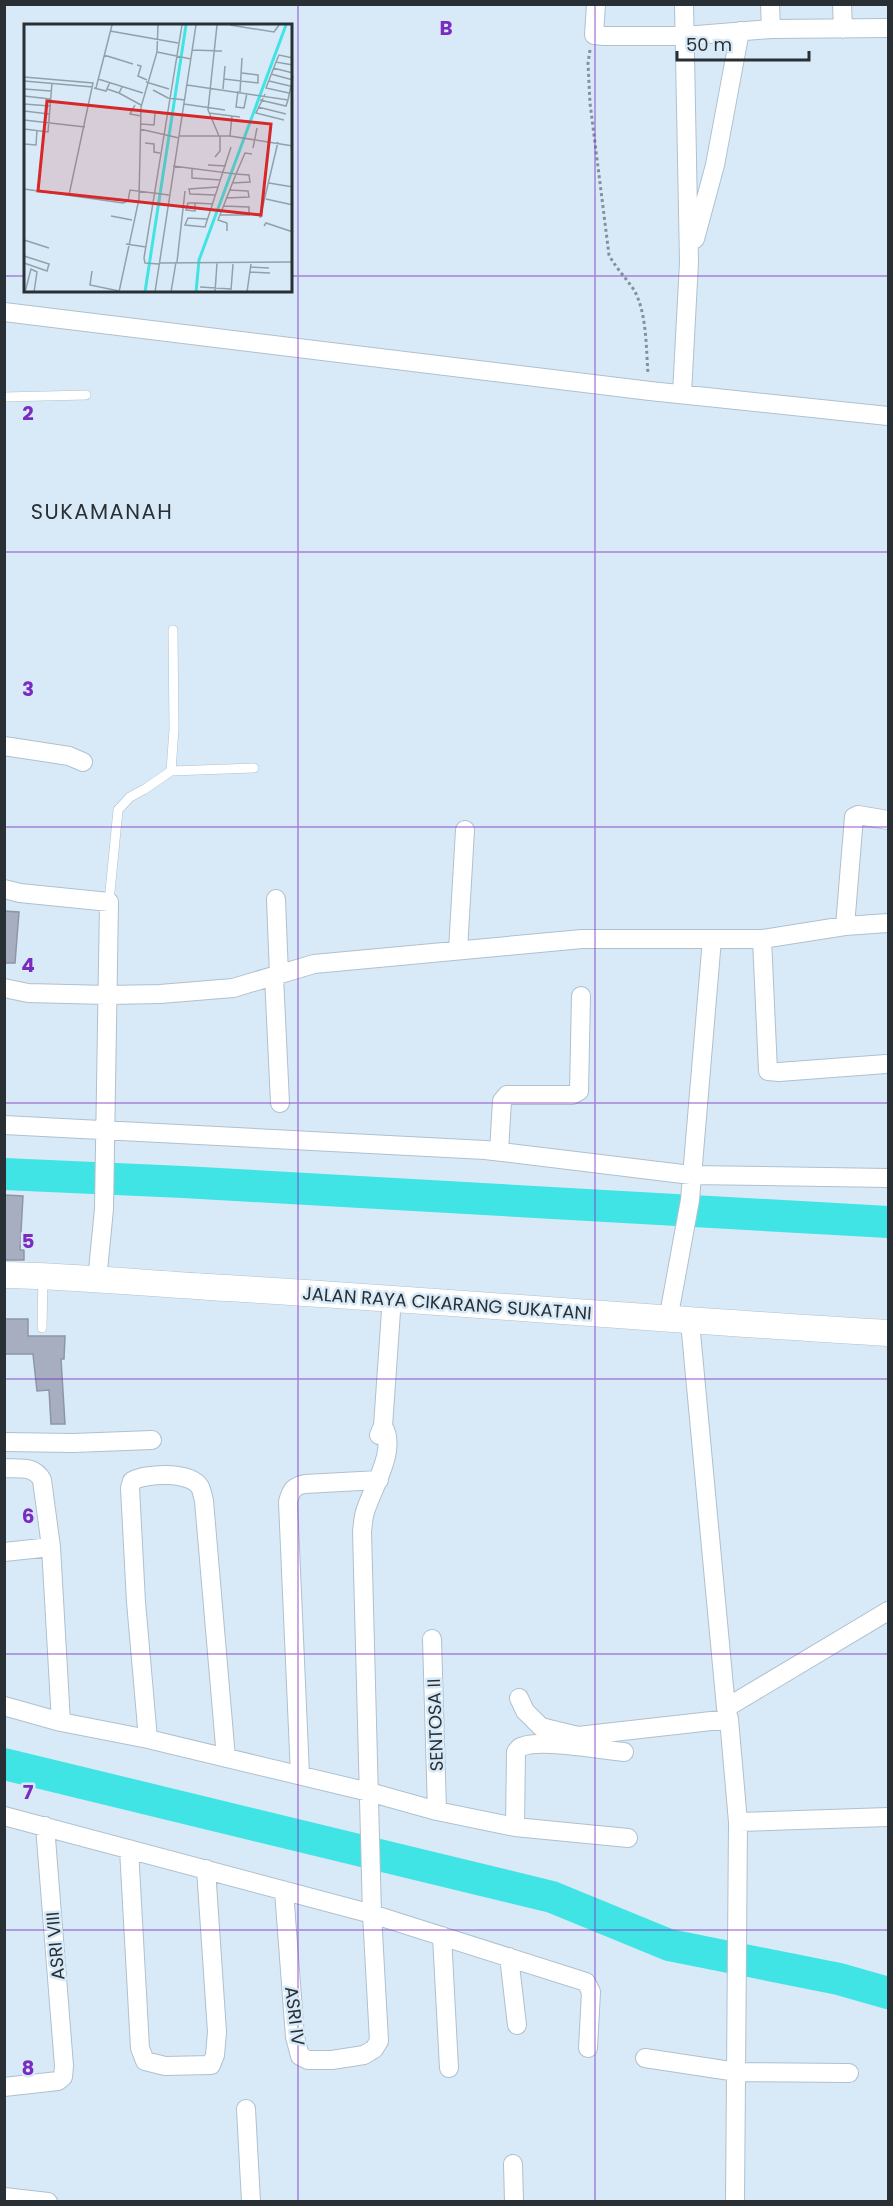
<svg xmlns="http://www.w3.org/2000/svg" width="893" height="2206" viewBox="0 0 893 2206" font-family="Poppins,sans-serif">
  <style>
    .lines { fill: none; stroke-linecap: round; stroke-linejoin: round }
    .river { stroke: #41e4e4; stroke-width: 32 }
    .building { fill: #a6aebf; stroke: #8d95a6; stroke-width: 1.5 }
    .lane-casing { stroke: #afc0ce; stroke-width: 10 }
    .street-casing { stroke: #afc0ce; stroke-width: 20 }
    .secondary-casing { stroke: #afc0ce; stroke-width: 27 }
    .path { stroke: #84919b; stroke-width: 3; stroke-dasharray: 3 3; stroke-linecap: butt }
    .lane { stroke: #fff; stroke-width: 9 }
    .street { stroke: #fff; stroke-width: 18 }
    .secondary { stroke: #fff; stroke-width: 26 }
    .grid { fill: none; stroke: #7b2cbf; stroke-width: 1.5; stroke-opacity: 0.55 }
    .labels { text-anchor: middle; dominant-baseline: central; stroke-width: 5; stroke-linejoin: round; paint-order: stroke }
    .street-label { font-size: 18px; fill: #293035; stroke: #d8eaf8 }
    .quarter-label { font-size: 21px; letter-spacing: 1.5px; fill: #293035; stroke: #d8eaf8 }
    .inset-river { fill: none; stroke: #41e4e4; stroke-width: 3 }
    .inset-road { fill: none; stroke: #92a0aa; stroke-width: 1.5 }
    .view { fill: #d62828; fill-opacity: 0.15; stroke: #d62828; stroke-width: 3 }
    .inset-edge { fill: none; stroke: #293035; stroke-width: 3 }
    .grid-label { font-size: 20px; text-anchor: middle; font-weight: bold; fill: #7b2cbf; stroke: #d8eaf8; stroke-width: 5; stroke-linejoin: round; paint-order: stroke }
  </style>
  <rect width="100%" height="100%" fill="#d8eaf8"/>
  <g class="lines">
    <path class="river" d="M4,1174L183,1182L888,1222
      M4,1764L552,1897L669,1945L839,1979L888,1993"/>
  </g>
  <path class="building" d="M4,911L19,912L15,963H4Z
    M4,1195L23,1196L20,1250H24V1260H4Z
    M4,1319H28V1336H65L64,1359H61L65,1424H51L49,1390L37,1391L33,1354H4Z"/>
  <g class="lines">
    <g class="lane-casing">
      <path id="lane" d="M4,397L86,395
        M171,771L254,768
        M109,902L118,810L130,797L145,789L171,771L174,729L173,630
        M42,1328L43,1278"/>
    </g>
    <g class="street-casing">
      <path id="street" d="M596,4L594,35L604,36H685L771,29L888,28
        M770,4L771,29
        M842,4L843,29
        M695,239L715,165L740,31
        M4,312L650,391L888,416
        M682,394L689,262L684,4
        M4,746L69,756L83,762
        M4,889L20,893L109,902L104,1209L97,1281
        M276,899L279,975
        M845,926L854,817L858,815L888,820
        M762,939L768,1071L779,1072L886,1064
        M458,950L465,830
        M274,976L280,1103
        M4,988L28,993L108,995L160,994L233,988L314,964L582,939H762L845,926L888,923
        M4,1125L485,1150L691,1175L888,1178
        M499,1151L502,1101L507,1095H572L579,1091L581,996
        M668,1320L690,1200L712,939
        M690,1322L726,1708L729,1719L738,1822L735,2202
        M379,1435L383,1426L392,1297
        M4,1442L73,1443L152,1440
        M4,1468C19,1469 34,1465 42,1480L51,1547L61,1722
        M4,1552L51,1547
        M432,1639L437,1811
        M519,1698L525,1711L541,1727L578,1736L729,1719
        M4,1706L61,1722L148,1739L369,1792L437,1811L515,1827L628,1838
        M726,1708L888,1611
        M148,1739L136,1602L130,1488L132,1481C146,1473 190,1471 200,1487C202,1491 203,1497 204,1501L226,1758
        M300,1775L288,1502C291,1490 294,1486 305,1484L379,1480
        M4,1816L372,1914L362,1531C363,1525 363,1518 365,1512C372,1488 398,1450 383,1426
        M738,1822L888,1817
        M515,1827L516,1752C519,1748 519,1747 524,1746C542,1739 602,1750 624,1752
        M129,1849L140,2048L145,2061L165,2066L211,2065L215,2055L217,2032L206,1869
        M284,1891L295,2037L300,2056L308,2060H332L364,2055L374,2049L379,2041L372,1914L586,1982L591,1992L588,2048
        M442,1936L449,2068
        M509,1957L517,2025
        M645,2058L737,2072L849,2073
        M4,2087L58,2081L63,2077L64,2066L45,1826
        M246,2109L251,2202
        M513,2164L514,2202
        M4,2197L48,2202"/>
    </g>
    <g class="secondary-casing">
      <path id="secondary" d="M4,1275C72,1276 141,1283 209,1287C435,1300 662,1320 888,1333"/>
    </g>
    <path class="path" d="M590,50L588,63L590,103L609,255C616,268 626,278 634,290C647,313 646,348 648,374"/>
    <use href="#lane" class="lane"/>
    <use href="#street" class="street"/>
    <use href="#secondary" class="secondary"/>
  </g>
  <path class="grid" d="M298,4V2202M595,4V2202M4,276H26M291,276H888M4,552H888M4,827H888M4,1103H888M4,1379H888M4,1654H888M4,1930H888"/>
  <g class="labels">
    <g class="street-label">
      <text transform="translate(447 1303) rotate(4)">JALAN RAYA CIKARANG SUKATANI</text>
      <text transform="translate(435 1725) rotate(-92)">SENTOSA II</text>
      <text transform="translate(55 1946) rotate(-95)">ASRI VIII</text>
      <text transform="translate(295 2016) rotate(83)">ASRI IV</text>
    </g>
    <g class="quarter-label">
      <text x="102" y="511">SUKAMANAH</text>
    </g>
  </g>
  <g transform="translate(24 24)">
    <rect width="268" height="268" fill="#d8eaf8"/>
    <path class="inset-river" d="M121,268L162,1M172,268L175,236L262,1"/>
    <path class="inset-road" d="M193,1L184,86L195,112M206,1L250,8L255,1M86,7L154,19M168,26L198,27M133,28L167,35M80,31L109,40M252,38L255,31L269,34M113,41L117,42L114,52L123,56M249,44L269,49M247,50L269,56M0,53L69,59L45,171M74,55L119,69M200,55L234,59V51L218,49M0,57L69,63M245,57L266,62M122,58L145,65M163,61L264,76L269,52M70,64L82,67L86,58M72,64L88,1M0,65L27,67M83,65L95,69L98,63M199,65L201,42M129,66L144,74L161,76M214,67L212,83L220,84L223,69M216,68L218,34M95,69L117,81M265,69L242,64L252,38L269,41M241,70L232,89L260,96M0,72L26,75M236,76L262,82L264,76M0,80L26,82M160,80L201,86M111,81L106,90L117,92M234,83L262,90M0,87L25,90M185,89L208,92M0,96L61,103M117,100L130,101L131,89M0,105L24,108L28,59M116,105L155,114M155,112H206L269,122M206,112L208,92L216,93M121,119L130,120V128L136,129M0,120L12,121L13,106M229,124L233,104M191,133L196,127V112M184,141L202,142M149,142L212,150L194,196L203,199V207M168,145V154L197,156M208,159L226,158L225,151L212,150L221,129L228,130M245,159L269,163M0,165L99,179L104,177L106,166L145,171M191,171L166,170L165,165L194,163M202,174L225,173L224,167L205,166M242,175L269,181M171,179V187L162,186L164,179H171L189,180M196,191H225V183L199,182M87,192L108,196M236,194L254,118M183,195L164,194L161,201L181,203L207,123M240,202L242,199L269,208M0,216L25,224M102,220L122,223M0,232L25,240L23,247L0,239M153,238L161,167M135,239L269,238M135,240L121,239L120,234L158,1M226,243L245,244M68,247L66,261L95,267M226,248L246,249M176,263L207,265M207,266L209,240M1,268L7,245L13,248L10,268M95,268L115,175L117,83L133,28L134,1M131,268L172,1M147,268L152,238M191,268L193,239M223,268L227,240"/>
    <path class="view" d="M23,77L247,100L237,191L14,167Z"/>
    <rect width="268" height="268" class="inset-edge"/>
  </g>
  <g class="grid-label">
    <text x="446" y="35">B</text>
    <text x="28" y="420">2</text>
    <text x="28" y="696">3</text>
    <text x="28" y="972">4</text>
    <text x="28" y="1248">5</text>
    <text x="28" y="1523">6</text>
    <text x="28" y="1799">7</text>
    <text x="28" y="2075">8</text>
  </g>
  <rect width="893" height="2206" fill="none" stroke="#293035" stroke-width="12"/>
  <path d="M677 51v9h132v-9" fill="none" stroke="#293035" stroke-width="3"/>
  <text x="686" y="51" font-size="18" fill="#293035" stroke="#d8eaf8" stroke-width="4.5" paint-order="stroke">50 m</text>
</svg>
